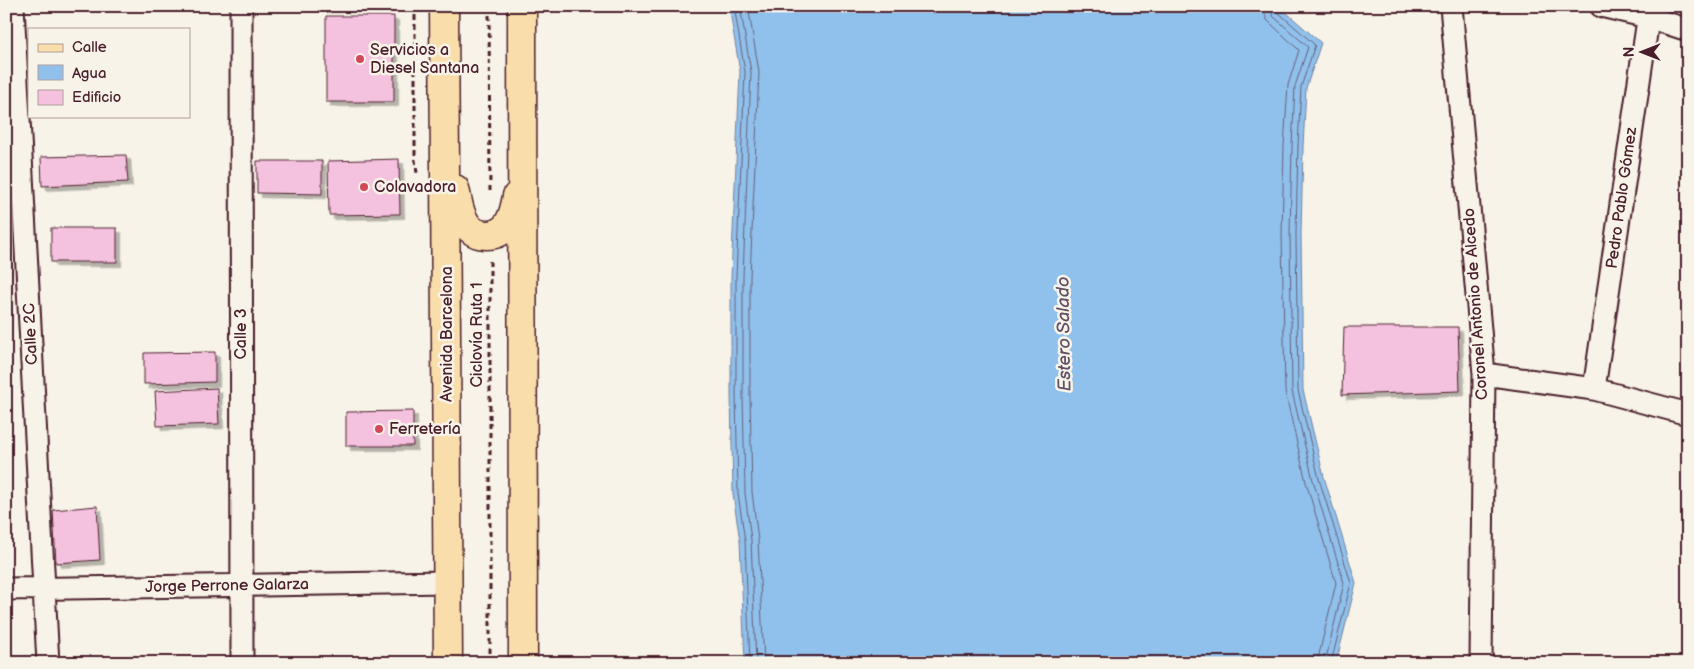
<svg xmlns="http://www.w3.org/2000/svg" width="1694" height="669" viewBox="0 0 1694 669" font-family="'Balsamiq Sans',sans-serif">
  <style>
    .water { fill: #90c1ec; stroke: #74809f }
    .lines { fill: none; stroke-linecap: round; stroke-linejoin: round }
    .shore { stroke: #666078; stroke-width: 1 }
    .building { fill: #f4c1df; stroke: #4a1f2b; filter: url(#shadow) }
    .minor-casing { stroke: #4a1f2b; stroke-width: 25 }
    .primary-casing { stroke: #4a1f2b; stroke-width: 31 }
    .path { stroke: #4a1f2b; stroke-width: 3; stroke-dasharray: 5 4; stroke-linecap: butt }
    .minor { stroke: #f7f3e8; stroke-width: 21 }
    .primary { stroke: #f9deab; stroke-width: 28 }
    .poi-dot { fill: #d1495b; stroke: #f7f3e8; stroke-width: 2 }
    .labels { text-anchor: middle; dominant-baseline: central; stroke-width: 5; stroke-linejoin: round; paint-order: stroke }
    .poi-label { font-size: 16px; fill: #4a1f2b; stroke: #f7f3e8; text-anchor: start }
    .street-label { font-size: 16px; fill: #4a1f2b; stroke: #f7f3e8 }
    .water-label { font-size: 18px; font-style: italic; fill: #5f5065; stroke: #f7f3e8 }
  </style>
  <defs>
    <filter id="shadow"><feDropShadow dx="4.5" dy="4.5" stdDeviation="0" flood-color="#0004"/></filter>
  </defs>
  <rect width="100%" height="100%" fill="#f7f3e8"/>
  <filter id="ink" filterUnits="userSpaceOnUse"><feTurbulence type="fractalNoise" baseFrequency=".02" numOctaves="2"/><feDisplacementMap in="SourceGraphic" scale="10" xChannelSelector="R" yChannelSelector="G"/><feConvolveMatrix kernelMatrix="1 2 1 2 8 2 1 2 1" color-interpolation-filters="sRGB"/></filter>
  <g filter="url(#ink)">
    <path class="water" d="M729,6H1279L1321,43L1306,88L1303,147L1301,234L1303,390L1324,477L1356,583L1336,663H745L740,541L733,494L731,395V277L740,72Z"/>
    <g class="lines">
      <path class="shore" d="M734,6L745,72L736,277V395L738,493L745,541L750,663
        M740,6L751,72L743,277V395L745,493L751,540L756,663
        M748,6L759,72L750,277V395L752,492L758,540L764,663
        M1262,6L1267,20L1299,50L1288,85L1284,146L1282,234L1285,391L1306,482L1336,583L1317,663
        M1270,6L1273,16L1308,47L1295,86L1292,146L1290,234L1292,391L1313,480L1344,583L1325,663
        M1276,6L1278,12L1315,45L1301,87L1298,146L1296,234L1298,390L1319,479L1351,583L1331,663"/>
    </g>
    <path class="building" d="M326,16H394V102H326Z
      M126,155L128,182L42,186L41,157Z
      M399,159L400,214L329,215L328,161Z
      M257,161H322V194L257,193Z
      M51,228H117V262H51Z
      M1344,327H1458L1460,391L1342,395Z
      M215,352V382L144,384V353Z
      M217,388L219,424L157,426L155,391Z
      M413,411V446H346V412Z
      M97,506L100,560L56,563L53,510Z"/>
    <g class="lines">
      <g class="minor-casing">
        <path id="minor" d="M13,6L48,663
          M241,6L242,663
          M1451,6L1484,374L1481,663
          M1601,6L1648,17L1688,30
          M1484,374L1594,389L1688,414
          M1594,389L1650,6
          M6,589L447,582"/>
      </g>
      <g class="primary-casing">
        <path id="primary" d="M444,6L448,663
          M522,6L523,663
          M455,189C458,201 459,215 467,225C472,232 478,235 487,235C509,235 514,214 517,196"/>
      </g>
      <path class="path" d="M415,6V160L417,173
        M489,6L490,192
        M490,261V663"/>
      <use href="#minor" class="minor"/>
      <use href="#primary" class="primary"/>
    </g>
  </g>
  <g class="poi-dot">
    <circle cx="360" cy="59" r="5"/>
    <circle cx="364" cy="187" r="5"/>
    <circle cx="379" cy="429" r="5"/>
  </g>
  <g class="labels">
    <g class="poi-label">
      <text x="370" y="50">Servicios a<tspan x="370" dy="18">Diesel Santana</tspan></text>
      <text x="374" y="187">Colavadora</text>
      <text x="389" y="429">Ferretería</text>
    </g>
    <g class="street-label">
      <text transform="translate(1622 198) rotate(-82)">Pedro Pablo Gómez</text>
      <text transform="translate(1476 304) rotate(-94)">Coronel Antonio de Alcedo</text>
      <text transform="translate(31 334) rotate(-93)">Calle 2C</text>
      <text transform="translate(241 334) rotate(-90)">Calle 3</text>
      <text transform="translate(447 334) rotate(-90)">Avenida Barcelona</text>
      <text transform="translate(477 335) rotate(-90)">Ciclovía Ruta 1</text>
      <text transform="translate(227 586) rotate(-1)">Jorge Perrone Galarza</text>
    </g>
    <g class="water-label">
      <text transform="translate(1064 334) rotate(-91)">Estero Salado</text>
    </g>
  </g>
  <rect width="1694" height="669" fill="none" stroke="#f7f3e8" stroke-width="25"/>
  <rect x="12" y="12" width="1669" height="644" fill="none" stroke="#4a1f2b" stroke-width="2" filter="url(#ink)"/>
  <rect x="28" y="28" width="162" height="90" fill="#f7f3e8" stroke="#b29e9c"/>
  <rect x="38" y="44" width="25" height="8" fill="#f9deab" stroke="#b29e9c"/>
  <text x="72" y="52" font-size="15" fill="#4a1f2b">Calle</text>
  <rect x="38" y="65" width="25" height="15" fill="#90c1ec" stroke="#b29e9c"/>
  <text x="72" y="78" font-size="15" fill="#4a1f2b">Agua</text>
  <rect x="38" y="90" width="25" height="15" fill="#f4c1df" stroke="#b29e9c"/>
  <text x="72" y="102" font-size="15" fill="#4a1f2b">Edificio</text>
  <g transform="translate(1642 52) rotate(270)" stroke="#f7f3e8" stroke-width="4" paint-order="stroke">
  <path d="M0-4L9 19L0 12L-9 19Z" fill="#4a1f2b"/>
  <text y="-8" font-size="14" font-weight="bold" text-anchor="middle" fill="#4a1f2b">N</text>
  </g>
</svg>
